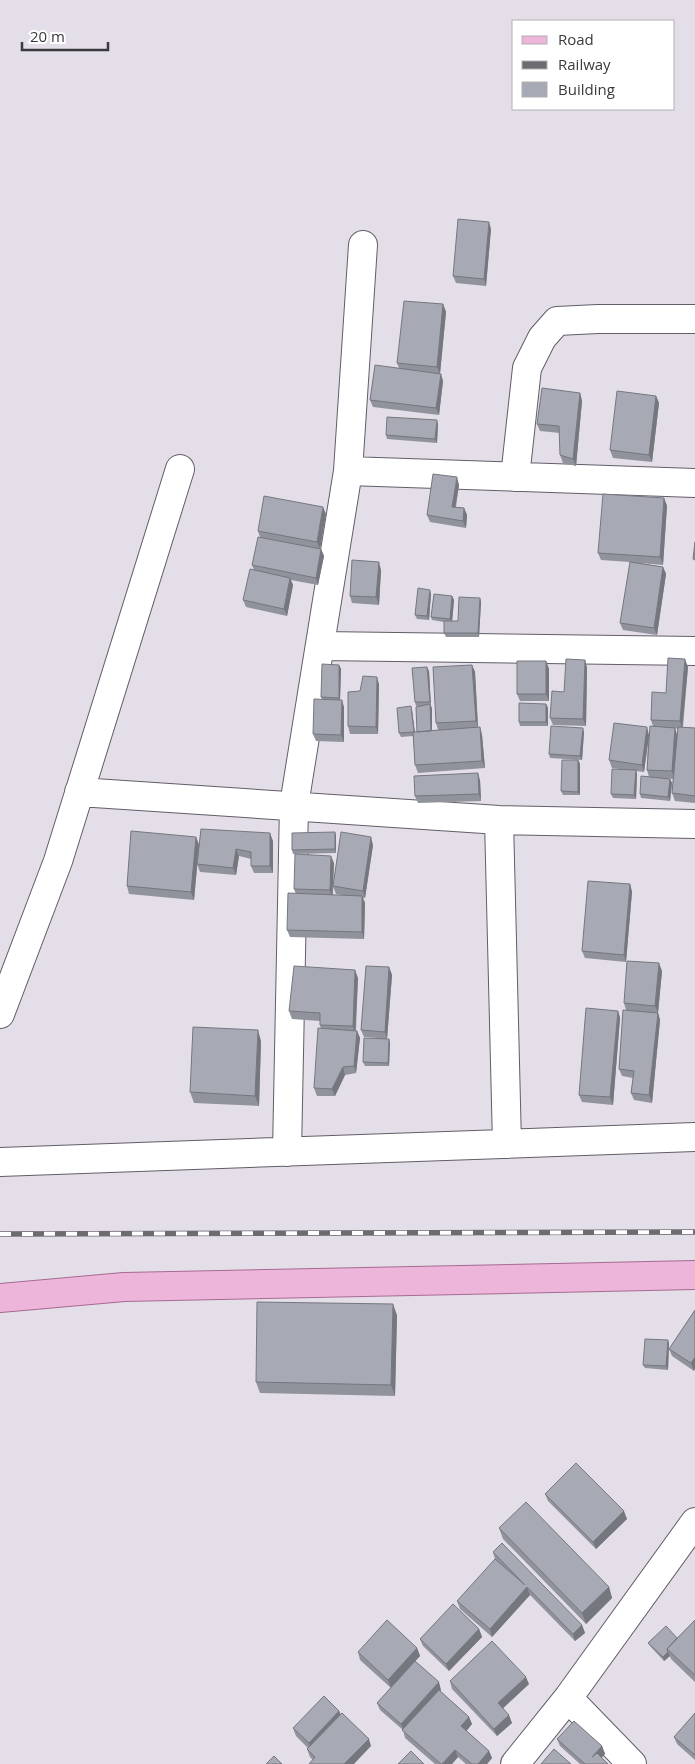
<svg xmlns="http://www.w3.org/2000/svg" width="695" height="1764" viewBox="0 0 695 1764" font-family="'Open Sans',sans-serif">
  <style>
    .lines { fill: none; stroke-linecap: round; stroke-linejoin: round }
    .minor-casing { stroke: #625d67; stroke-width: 30 }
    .major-casing { stroke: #a76a92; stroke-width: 30 }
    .minor { stroke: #fff; stroke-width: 28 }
    .major { stroke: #edb5d9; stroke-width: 28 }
    .rail-casing { stroke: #6d6a70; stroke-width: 5.5 }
    .rail { stroke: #fff; stroke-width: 4; stroke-dasharray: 11; stroke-linecap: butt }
    .wall { fill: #90929c; fill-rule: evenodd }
    .shaded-wall { fill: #75777f }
    .building { fill: #a7aab5; stroke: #75777f }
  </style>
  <rect width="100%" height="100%" fill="#e4dee9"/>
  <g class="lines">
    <g class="minor-casing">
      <path id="minor" d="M348,471L695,483
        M515,477L527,368L542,338L557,321L598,319H695
        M320,646L695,651
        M79,792L499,820L695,824
        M499,820L507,1144
        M0,1014L58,861L180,469
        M287,1152L294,805L348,471L363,245
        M0,1162L695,1137
        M568,1698L632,1764
        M515,1764L568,1698L695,1522"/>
    </g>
    <g class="major-casing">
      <path id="major" d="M0,1298L124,1287L695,1275"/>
    </g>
    <use href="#minor" class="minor"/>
    <use href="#major" class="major"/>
    <g class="rail-casing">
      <path id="rail" d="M0,1234L695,1232"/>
    </g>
    <use href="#rail" class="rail"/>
  </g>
  <path class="wall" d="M491,229L486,286L456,283L453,276Z
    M443,304L446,312L440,373L443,381L439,415L373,407L370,400L399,368L397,363Z
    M580,393L582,401L576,466L563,463L560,455V433L540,431L537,424Z
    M656,396L659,403L652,462L613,458L610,450Z
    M438,424L437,443L387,439L386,435Z
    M459,485L456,507L464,508L467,515L466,528L430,522L427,515Z
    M664,498L667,506L663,565L640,563L663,567L666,574L657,635L623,630L620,623L630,562L601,560L598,553Z
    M326,514L320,549H321L324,556L318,585L291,580L293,585L287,616L246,607L243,600L254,570L252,565L260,537L258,531Z
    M381,570L379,605L352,603L350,596Z
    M431,594L429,620L417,619L415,615Z
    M452,596L454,600L452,621H458L480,598L481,602L479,637H446L444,633V622L432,620L431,617Z
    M585,660L587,668L586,726L553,725L550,718L564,692Z
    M546,661L549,669V701H520L517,694Z
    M339,665L341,669L340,700L344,707V742L316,741L313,734L322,699L321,697Z
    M472,665L475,672L478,727H480L482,735L485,768L418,773L415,765L413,736L401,737L399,733L412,710L415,732H417L422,706H416L415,702L429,671L432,730H438L436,723Z
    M688,667L683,727L695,728V803L675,801L672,793L673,779L664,778L670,779L672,783L670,801L641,798L640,794L649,777L647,770L648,743L644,772L636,771L637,774L636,799L613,798L611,794L627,770L612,768L609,760L649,734L653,726L651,720L666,693ZM675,728L678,729L677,735Z
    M379,684L378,734H350L348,726L360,691Z
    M546,704L548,708V726H520L519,722Z
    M584,732L582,760L550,758L549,754Z
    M578,760L580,764V795H563L561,791Z
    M480,780L481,801L418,803L415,796Z
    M201,829L273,841V873H254L251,866V859L239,856L236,875L200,872L197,864Z
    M335,832L336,836V853L293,854L292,850Z
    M196,837L199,845L194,900L129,894L127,886Z
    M373,845L365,898H363L365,903L364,939L290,937L287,930L296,894L294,889L334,863L333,895H342L336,894L333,886Z
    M630,884L632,892L626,962L585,958L582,951Z
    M389,967L392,975L387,1039H389L390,1043L389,1066H365L363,1062L379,1038L364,1037L361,1030Z
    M662,971L658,1013L660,1020L652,1103L634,1100L631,1093L633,1078L622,1076L619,1069L626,1010L624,1003Z
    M358,978L356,1031H357L360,1038L356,1073L345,1075L335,1096H317L314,1088L321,1029L320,1025V1021L292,1019L289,1011Z
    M618,1011L620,1018L613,1105L582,1102L579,1095Z
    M261,1041L259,1106L194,1103L190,1092Z
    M695,1310L694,1371L672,1356L669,1349Z
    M397,1315L395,1396L260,1393L256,1382Z
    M668,1340L669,1344L668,1370L645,1368L643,1365Z
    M545,1494L627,1519L596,1549L548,1501Z
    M499,1528L609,1587L612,1598L586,1624L503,1539Z
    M493,1552L582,1625L585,1633L575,1641L530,1595L492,1637L460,1609L457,1601L499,1563L495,1559Z
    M695,1620V1682L671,1659L670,1656L664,1661L650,1646L648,1643L677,1638Z
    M479,1629L482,1637L449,1671L423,1646L420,1639Z
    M417,1648L420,1656L415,1661L441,1690L440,1691L469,1717L472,1724L466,1731L489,1751L492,1758L487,1764H466L458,1757L452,1764H435L405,1738L403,1730L380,1710L377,1703L391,1688L360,1660L358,1652Z
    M450,1681L529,1684L503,1708L512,1723L497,1736L452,1689Z
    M339,1711L341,1715L371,1746L313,1760L310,1757L307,1749L308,1748L296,1736L293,1728Z
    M695,1713V1760L677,1744L674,1737Z
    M557,1739L602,1746L605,1754L601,1758L608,1764H580L560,1746Z"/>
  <path class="shaded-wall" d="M489,222L491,229L486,286L484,279Z
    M443,304L446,312L440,374L437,367Z
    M441,374L443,381L439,415L436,408Z
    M580,393L582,401L576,466L573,459Z
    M656,396L659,403L652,462L649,455Z
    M437,420L438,424L437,443L435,439Z
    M457,477L459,485L454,514L452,507Z
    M664,498L667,506L663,565L660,557Z
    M323,507L326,514L320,549L317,542Z
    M464,508L467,515L466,528L463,521Z
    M321,549L324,556L318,585L316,578Z
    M379,562L381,570L379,605L376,597Z
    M663,567L666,574L657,635L654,628Z
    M290,578L293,585L287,616L284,609Z
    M430,590L431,594L429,620L427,616Z
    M452,596L454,600L452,623L450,619Z
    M480,598L481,602L479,637L478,633Z
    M685,659L688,667L682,729L680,721Z
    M585,660L587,668L586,726L583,719Z
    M546,661L549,669V701L546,694Z
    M339,665L341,669L340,701L339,698Z
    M472,665L475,672L478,728L476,721Z
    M427,667L429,671L431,705L430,702Z
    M377,677L379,684L378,734L376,727Z
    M342,700L344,707V742L341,735Z
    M430,704L432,708V734L431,731Z
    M546,704L548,708V726L546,722Z
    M411,706L412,710L415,736L414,732Z
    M480,727L482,735L485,768L482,761Z
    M647,727L649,735L644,772L642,765Z
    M583,728L584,732L582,760L580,756Z
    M675,728L677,735L674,779L672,771Z
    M578,760L580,764V795L578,792Z
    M636,770L637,774L636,799L634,795Z
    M478,773L480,780L481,801L479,794Z
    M670,779L672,783L670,801L668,797Z
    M335,832L336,836V853L335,849Z
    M270,833L273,841V873L270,866Z
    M196,837L199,845L194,900L191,892Z
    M371,837L373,845L365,898L363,891Z
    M236,849L239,856L236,875L233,868Z
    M331,856L334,863L332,898L330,890Z
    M630,884L632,892L626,962L624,955Z
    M362,896L365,903L364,939L362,932Z
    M659,963L662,971L658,1013L655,1006Z
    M389,967L392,975L387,1039L385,1032Z
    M355,970L358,978L355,1034L353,1026Z
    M618,1011L620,1018L613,1105L610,1097Z
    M658,1013L660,1020L652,1103L649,1095Z
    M258,1030L261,1041L259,1106L255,1096Z
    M357,1031L360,1038L356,1073L354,1066Z
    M389,1039L390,1043L389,1066L388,1063Z
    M343,1067L345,1075L335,1096L332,1089Z
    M393,1304L397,1315L395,1396L391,1385Z
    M668,1340L669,1344L668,1370L666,1366Z
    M695,1357V1369L694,1371L691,1363Z
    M624,1511L627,1519L596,1549L593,1542Z
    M527,1587L530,1595L492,1637L490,1629Z
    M609,1587L612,1598L586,1624L582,1613Z
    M582,1625L585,1633L575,1641L573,1634Z
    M479,1629L482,1637L449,1671L446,1664Z
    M417,1648L420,1656L391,1688L388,1680Z
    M668,1652L670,1656L664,1661L663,1657Z
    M526,1677L529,1684L500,1711L498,1703Z
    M439,1682L441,1690L404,1732L401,1724Z
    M339,1711L342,1718L311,1751L309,1743Z
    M509,1715L512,1723L497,1736L494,1729Z
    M469,1717L472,1724L464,1734L461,1726Z
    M369,1739L371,1746L354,1764H344Z
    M602,1746L605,1754L596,1764L592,1757Z
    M455,1750L458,1757L452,1764H442Z
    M489,1751L492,1758L487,1764H478Z"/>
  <path class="building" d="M458,219L489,222L484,279L453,276Z
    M404,301L443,304L437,367L397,363Z
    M375,365L441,374L436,408L370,400Z
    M542,388L580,393L573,459L560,455L559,426L537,424Z
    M617,391L656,396L649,455L610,450Z
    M387,417L437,420L435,439L386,435Z
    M433,474L457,477L452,507L464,508L463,521L427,515Z
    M603,494L664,498L660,557L598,553Z
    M264,496L323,507L317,542L258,531Z
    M258,537L321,549L316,578L252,565Z
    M695,542V560L693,559Z
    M352,560L379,562L376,597L350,596Z
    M630,562L663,567L654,628L620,623Z
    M250,569L290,578L284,609L243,600Z
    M418,588L430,590L427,616L415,615Z
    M434,594L452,596L450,619L431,617Z
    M459,597L480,598L478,633H444V621H458Z
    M668,658L685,659L680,721L651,720L652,692L666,693Z
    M566,659L585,660L583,719L550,718L552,691L564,692Z
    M517,661H546V694H517Z
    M322,664L339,665V698L321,697Z
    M472,665L476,721L436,723L433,667Z
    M427,667L430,702H415L412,668Z
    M363,676L377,677L376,727L348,726V692L360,691Z
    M314,699L342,700L341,735L313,734Z
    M519,703L546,704V722H519Z
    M430,704L431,731L417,732L416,707Z
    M411,706L414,732L399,733L397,708Z
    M614,723L647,727L642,765L609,760Z
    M551,726L583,728L580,756L549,754Z
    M650,726L675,728L672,771L647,770Z
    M480,727L482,761L415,765L413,732Z
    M678,727L695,728V796L672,793Z
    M562,760H578V792L561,791Z
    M612,769L636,770L634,795L611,794Z
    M478,773L479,794L415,796L414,776Z
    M641,776L670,779L668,797L640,794Z
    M201,829L270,833V866H251V852L236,849L233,868L197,864Z
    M131,831L196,837L191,892L127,886Z
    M335,832V849L292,850V833Z
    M341,832L371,837L363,891L333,886Z
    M295,854L331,856L330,890L294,889Z
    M588,881L630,884L624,955L582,951Z
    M288,893L362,896V932L287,930Z
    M627,961L659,963L655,1006L624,1003Z
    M294,966L355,970L353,1026L320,1025V1013L289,1011Z
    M366,966L389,967L385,1032L361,1030Z
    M586,1008L618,1011L610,1097L579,1095Z
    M623,1010L658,1013L649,1095L631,1093L634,1071L619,1069Z
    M193,1027L258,1030L255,1096L190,1092Z
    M318,1028L357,1031L354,1066L343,1067L332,1089L314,1088Z
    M364,1038L389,1039L388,1063L363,1062Z
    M257,1302L393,1304L391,1385L256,1382Z
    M695,1310V1357L691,1363L669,1349Z
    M645,1339L668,1340L666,1366L643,1365Z
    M576,1463L624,1511L593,1542L545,1494Z
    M526,1502L609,1587L582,1613L499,1528Z
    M502,1543L582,1625L573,1634L527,1587L490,1629L457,1601L495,1559L525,1585L493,1552Z
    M453,1604L479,1629L446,1664L420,1639Z
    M387,1620L417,1648L388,1680L358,1652Z
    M695,1620V1675L667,1649Z
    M666,1626L677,1638L667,1649L668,1652L663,1657L648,1643Z
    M492,1641L526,1677L498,1703L509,1715L494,1729L450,1681Z
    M415,1661L439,1682L401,1724L377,1703Z
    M439,1690L469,1717L461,1726L489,1751L478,1764H472L455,1750L442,1764H441L402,1730Z
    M324,1696L339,1711L309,1743L293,1728Z
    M342,1713L369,1739L344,1764H309L315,1757L307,1749Z
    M695,1713V1755L674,1737Z
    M574,1721L602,1746L592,1757L597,1753L608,1764H585L557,1739Z
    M554,1749L571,1764H541Z
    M411,1751L424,1764H398Z
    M274,1756L282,1764H266Z"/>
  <rect x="512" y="20" width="162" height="90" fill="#ffffff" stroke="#b1b0b2"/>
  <rect x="522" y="36" width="25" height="8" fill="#edb5d9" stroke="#b1b0b2"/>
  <text x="558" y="45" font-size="15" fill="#3c393e">Road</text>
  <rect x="522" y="61" width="25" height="8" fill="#6d6a70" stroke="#b1b0b2"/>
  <text x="558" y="70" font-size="15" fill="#3c393e">Railway</text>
  <rect x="522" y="82" width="25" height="15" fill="#a7aab5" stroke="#b1b0b2"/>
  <text x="558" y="95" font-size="15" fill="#3c393e">Building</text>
  <path d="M22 42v8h86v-8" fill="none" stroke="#3c393e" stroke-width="2.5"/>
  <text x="30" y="42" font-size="15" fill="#3c393e" stroke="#ffffff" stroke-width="4" paint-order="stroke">20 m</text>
</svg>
